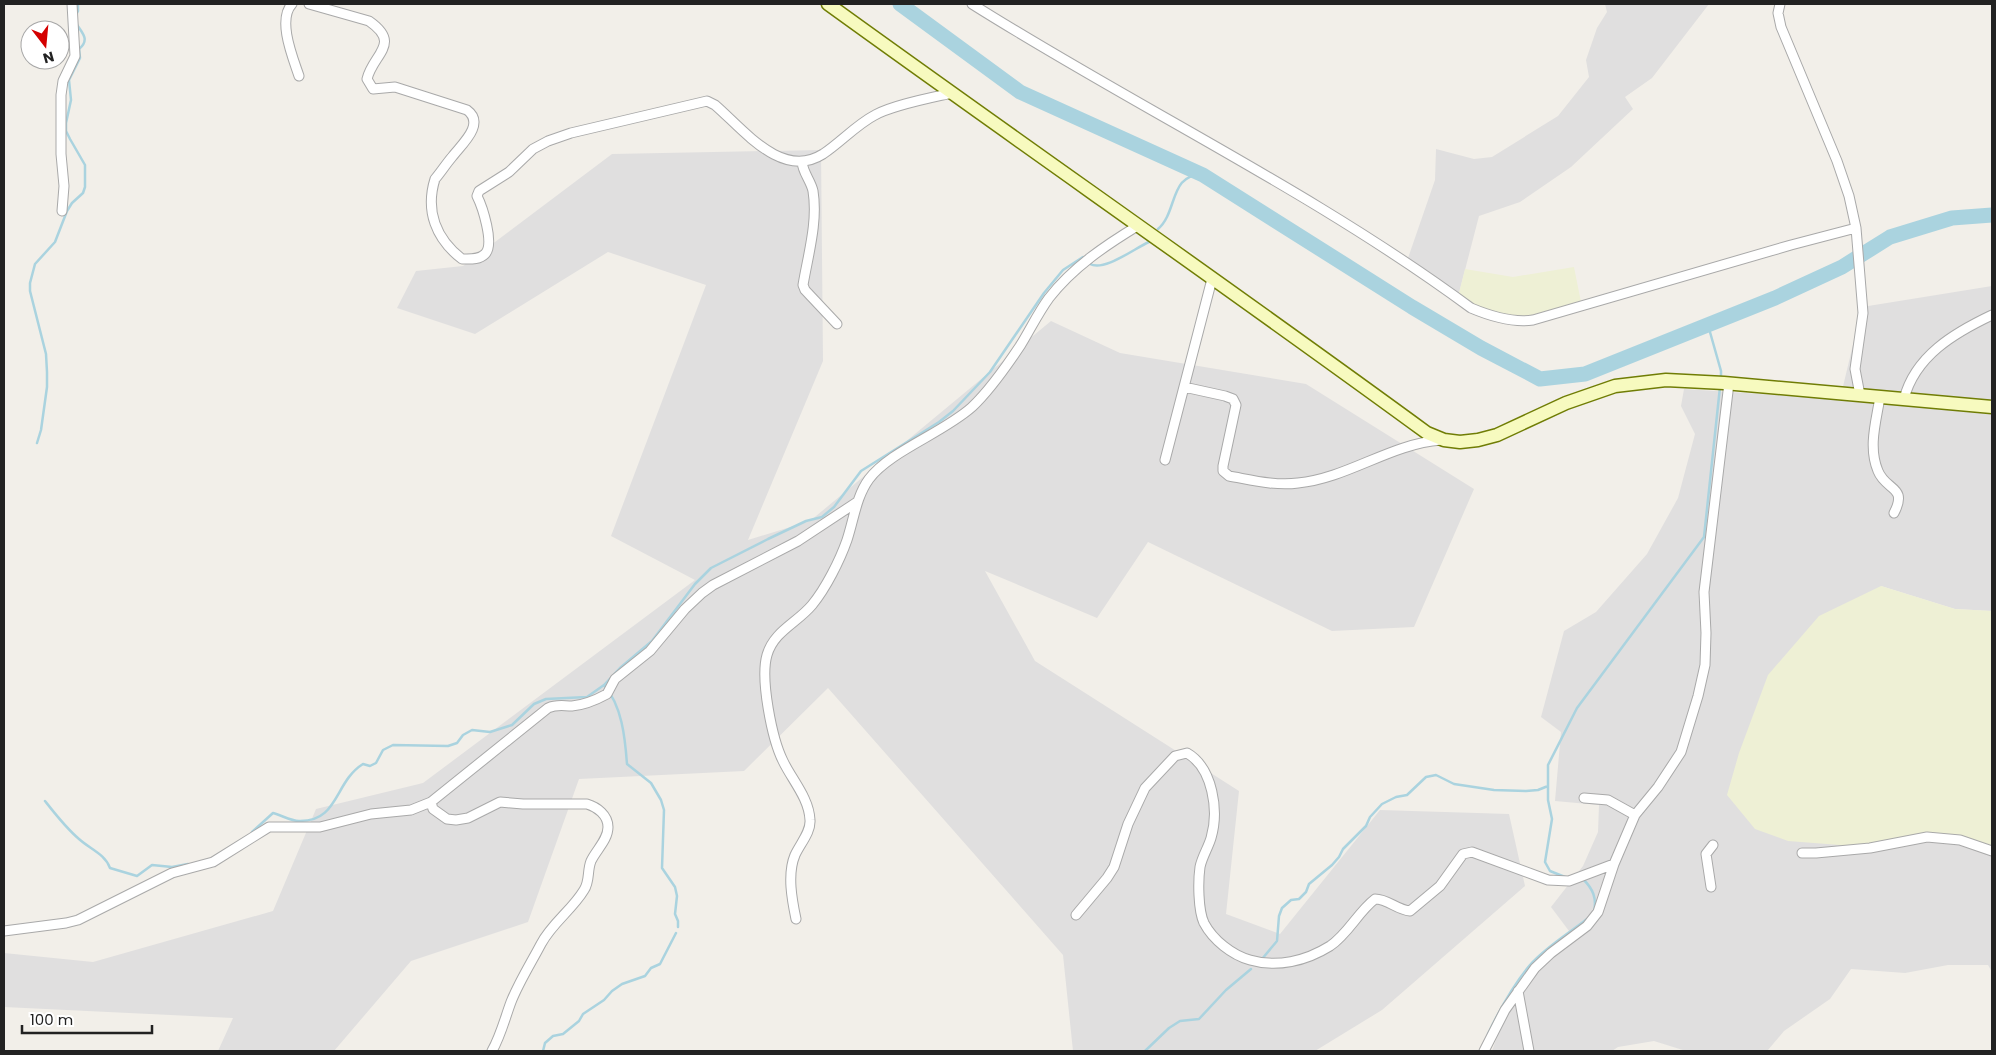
<svg xmlns="http://www.w3.org/2000/svg" width="1996" height="1055" viewBox="0 0 1996 1055" font-family="Poppins,sans-serif">
  <style>
    .residential { fill: #e0dfdf }
    .farmland { fill: #eef0d5 }
    .lines { fill: none; stroke-linecap: round; stroke-linejoin: round }
    .stream { stroke: #aad3df; stroke-width: 2.5 }
    .river { stroke: #aad3df; stroke-width: 15 }
    .minor-casing { stroke: #a9a9a9; stroke-width: 11 }
    .secondary-casing { stroke: #707d05; stroke-width: 15 }
    .minor { stroke: #fff; stroke-width: 9 }
    .secondary { stroke: #f7fabf; stroke-width: 12 }
  </style>
  <rect width="100%" height="100%" fill="#f2efe9"/>
  <path class="residential" d="M1605,4H1709L1652,78L1625,97L1633,109L1571,167L1520,202L1479,216L1458,297L1407,261L1435,180L1436,149L1474,159L1492,157L1558,116L1589,77L1586,60L1597,28L1607,12Z
    M821,150L823,361L748,540L810,521L1051,321L1120,353L1306,384L1474,489L1414,627L1332,631L1148,542L1097,618L985,571L1035,661L1239,791L1226,914L1280,934L1380,810L1509,814L1525,886L1382,1010L1315,1051H1073L1063,955L828,688L744,771L579,779L528,922L411,961L334,1051H218L233,1018L4,1007V953L93,962L273,911L316,809L423,783L695,580L611,536L706,285L608,252L475,334L397,308L416,271L463,266L612,154Z
    M1992,286V611L1955,609L1881,586L1947,835L1992,849V972L1988,965H1948L1905,973L1851,969L1830,999L1784,1031L1768,1050L1686,1051L1654,1041L1618,1047L1612,1051H1492L1504,1017L1525,978L1569,931L1551,907L1583,866L1598,832L1599,805L1555,801L1561,732L1541,717L1564,631L1596,612L1647,554L1678,498L1695,434L1681,406L1684,389L1840,399L1862,307Z"/>
  <path class="farmland" d="M1574,267L1581,302L1520,318L1473,308L1458,297L1465,269L1513,277Z
    M1881,586L1955,609L1992,611V849L1947,835L1853,846L1788,841L1755,829L1727,795L1739,753L1768,675L1819,616Z"/>
  <g class="lines">
    <path class="stream" d="M76,15L78,11V4
      M1158,229C1178,212 1169,173 1203,175
      M1090,264C1104,272 1135,248 1149,242
      M1708,325L1721,371V379
      M37,443L41,430L47,387V372L46,354L30,291V283L35,264L55,242L67,211L72,203L83,193L85,187V165L70,139L66,131V123L71,100L69,80L80,58L79,49C91,39 81,32 76,23
      M604,685C622,706 625,737 627,764L651,783L661,800L664,810L662,868L675,887L677,896L675,914L678,921V927
      M45,801C56,815 66,828 79,839C90,849 105,854 110,868L137,876L152,865L172,867L188,864
      M252,832L273,813C281,815 291,821 299,821C339,822 334,782 363,764L370,766L376,763L383,750L393,745L448,746L457,743L463,735L472,730L490,732L512,725L534,704L546,699L587,697L604,685L620,668L652,641L695,584L711,568L768,539L806,521L822,517L834,507L861,471L939,422L953,411L990,372L1044,293L1063,270L1083,257
      M1565,877L1550,871L1545,862L1552,819L1548,800V765L1577,708L1704,537L1720,387
      M1583,879C1593,889 1597,898 1594,912
      M1262,959L1277,941L1279,916L1282,908L1291,900L1299,899L1306,892L1309,884L1332,865L1339,857L1343,849L1366,826L1370,817L1382,804L1396,797L1407,795L1426,777L1436,775L1454,784L1494,790L1526,791L1538,790L1548,786
      M1488,1034C1499,1011 1513,985 1530,965C1546,947 1568,934 1587,919
      M543,1051L545,1043L553,1036L563,1034L579,1021L583,1014L604,1000L612,991L622,984L645,976L651,968L660,964L676,933
      M1145,1051L1169,1028L1180,1021L1199,1019L1226,990L1251,969"/>
    <path class="river" d="M900,4L1020,92L1203,175L1412,307L1481,348L1540,379L1585,374L1775,298L1842,267L1890,237L1952,218L1992,215"/>
    <g class="minor-casing">
      <path id="minor" d="M292,4C277,20 293,58 299,76
        M309,4L369,21C402,44 373,54 367,79L373,89L395,87L467,110C486,124 461,145 452,157C446,164 441,172 435,179C425,211 436,239 462,259C470,259 479,260 485,254C495,244 482,206 477,196L479,191L509,172L533,149L548,141L571,133L707,101L715,105C744,130 782,180 823,154C841,142 856,125 875,115C893,105 930,98 952,93
        M972,4C1137,108 1314,192 1471,308C1490,316 1513,323 1533,320L1791,245L1856,228
        M1780,4L1778,13L1781,27L1837,161L1849,196L1856,228L1863,313L1855,369L1860,395
        M802,162C803,173 811,181 813,191C818,222 808,255 803,285L805,290L837,324
        M62,211L64,186L61,154V95L63,81L75,56L72,4
        M1184,387L1225,396L1233,399L1236,405L1223,466V471L1229,476C1252,480 1275,486 1298,483C1348,478 1390,444 1441,440
        M1880,397C1876,422 1868,447 1878,471C1886,491 1908,486 1894,513
        M1904,399C1915,356 1954,333 1992,315
        M1165,460L1212,279
        M1584,798L1608,800L1635,815
        M431,802L433,809L447,819L456,820L468,818L500,802L523,804H587C597,807 608,815 608,827C608,840 596,850 591,861C587,871 590,881 584,890C572,910 552,923 541,944C531,963 519,982 511,1002C505,1018 501,1035 492,1051
        M1802,853H1816L1870,848L1927,837L1960,840L1992,851
        M1711,887L1706,854L1713,845
        M1076,915L1107,878L1114,867L1128,824L1145,788L1175,756L1187,753C1213,768 1219,811 1211,838C1208,848 1202,857 1200,867C1198,881 1198,910 1204,923C1213,940 1232,955 1250,960C1277,968 1306,961 1330,946C1348,934 1358,912 1375,899C1388,899 1397,910 1410,911L1440,886L1463,854L1472,852L1548,880L1569,881L1614,864
        M796,919C792,900 787,874 795,855C800,844 811,832 810,820C809,798 792,780 783,761C772,739 760,679 767,655C774,631 797,623 812,605C826,588 840,560 847,540C854,519 856,497 869,479C890,451 943,433 972,407C990,390 1006,367 1020,346C1030,330 1038,313 1049,298C1073,267 1106,245 1139,225
        M4,931L66,923L78,920L172,873L213,862L269,827H320L371,814L411,810L431,802L548,708C557,704 563,706 572,706C584,705 596,700 607,694L615,679L650,651L685,609L702,593L713,585L798,541L857,502
        M1518,991L1529,1051
        M1484,1051L1505,1010L1535,968L1551,953L1587,926L1598,912L1614,864L1635,815L1658,787L1681,752L1698,696L1705,665L1706,633L1704,592L1729,383"/>
    </g>
    <g class="secondary-casing">
      <path id="secondary" d="M828,4C1027,148 1229,288 1427,433L1444,440L1460,442L1478,440L1497,435L1566,403L1615,386L1666,380L1724,383L1992,407"/>
    </g>
    <use href="#minor" class="minor"/>
    <use href="#secondary" class="secondary"/>
  </g>
  <rect width="1996" height="1055" fill="none" stroke="#222222" stroke-width="10"/>
  <g transform="translate(45 45) rotate(164)"><circle r="24" fill="#ffffff" stroke="#a7a7a7"/>
  <path d="M0-4L9 19L0 12L-9 19Z" fill="#d40000"/>
  <text y="-8" font-size="14" font-weight="bold" text-anchor="middle" fill="#222222">N</text>
  </g>
  <path d="M22 1025v8h130v-8" fill="none" stroke="#222222" stroke-width="2.5"/>
  <text x="30" y="1025" font-size="15" fill="#222222" stroke="#ffffff" stroke-width="4" paint-order="stroke">100 m</text>
</svg>
